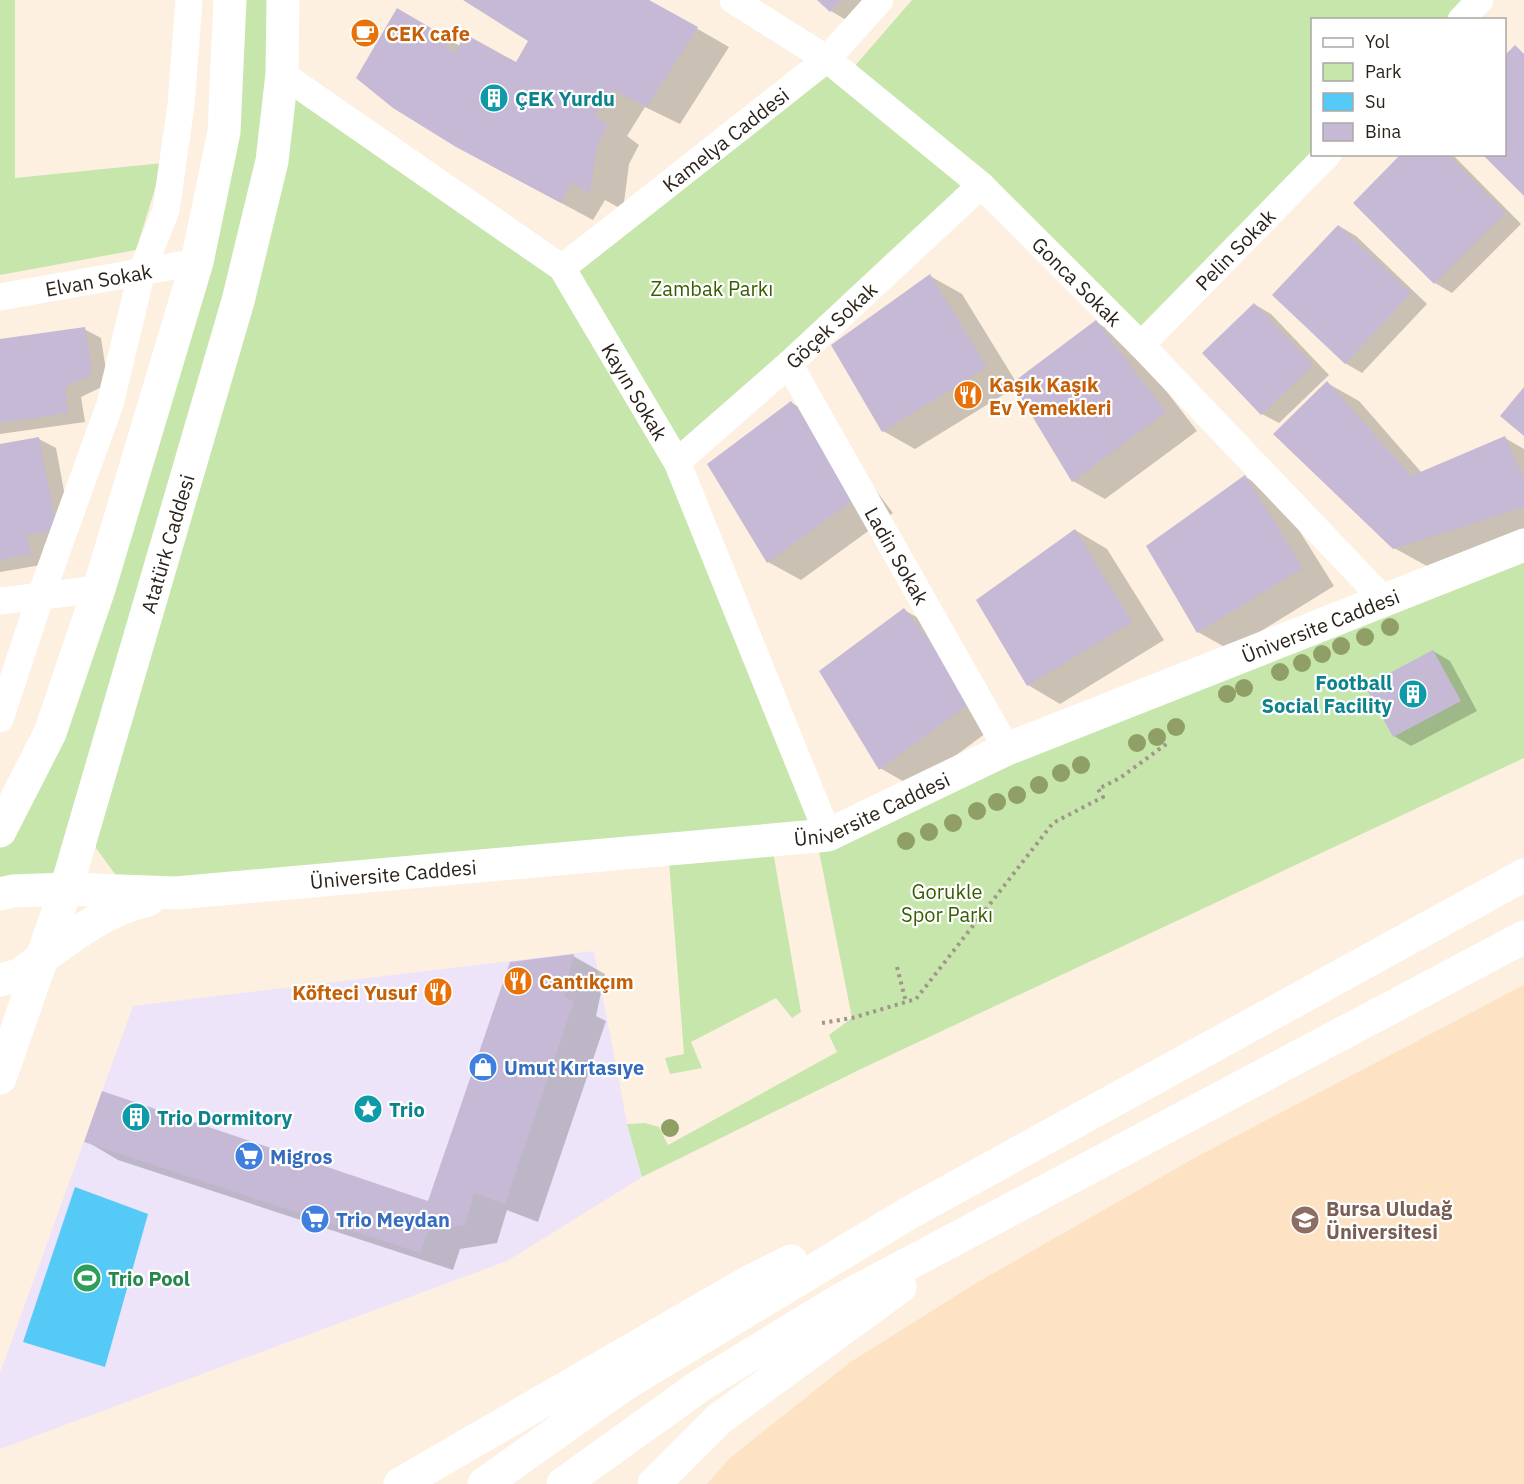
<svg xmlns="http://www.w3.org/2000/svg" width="1524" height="1484" viewBox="0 0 1524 1484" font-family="'IBM Plex Sans',sans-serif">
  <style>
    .commercial { fill: #ede4f9 }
    .built { fill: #fde2c3 }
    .green { fill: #c6e6ac }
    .water { fill: #56caf6 }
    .shadow { fill: #0003 }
    .building { fill: #c5b9d5 }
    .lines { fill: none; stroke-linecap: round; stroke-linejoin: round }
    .path { stroke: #a1968a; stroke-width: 4; stroke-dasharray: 3 4.5; stroke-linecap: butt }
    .minor { stroke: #fff; stroke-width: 27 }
    .tertiary { stroke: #fff; stroke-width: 33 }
    .secondary { stroke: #fff; stroke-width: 33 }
    .motorway { stroke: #fff; stroke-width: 33 }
    .tree { fill: #909f65 }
    .labels { text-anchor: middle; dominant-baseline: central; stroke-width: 4.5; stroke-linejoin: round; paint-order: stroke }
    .food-label { font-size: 20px; font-weight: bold; fill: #c56008; stroke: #fff; text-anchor: start }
    .culture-label { font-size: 20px; font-weight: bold; fill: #0d838f; stroke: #fff; text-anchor: start }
    .street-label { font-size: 20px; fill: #2b231a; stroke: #fff }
    .park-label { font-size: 20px; fill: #375d00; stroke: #fff }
    .shop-label { font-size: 20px; font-weight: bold; fill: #366cbe; stroke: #fff; text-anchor: start }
    .education-label { font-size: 20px; font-weight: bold; fill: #785e54; stroke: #fff; text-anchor: start }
    .leisure-label { font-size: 20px; font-weight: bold; fill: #27864d; stroke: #fff; text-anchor: start }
  </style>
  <rect width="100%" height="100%" fill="#fdf0e1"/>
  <path class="commercial" d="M594,951L627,1123L642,1177L507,1261L0,1449V1373L133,1006Z"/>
  <path class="built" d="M1524,985V1484H707L730,1458L849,1363L973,1285L1198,1156Z"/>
  <path class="green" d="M0,0H15V178L163,163L136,250L0,275Z
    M230,0H282V74L562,268L827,59L847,75L912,0H1480L1461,19L1312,20V154L1141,345L980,186L677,462L817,835L1524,544V758L863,1068L642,1177L627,1124L645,1123L659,1127L668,1145L837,1052L829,1035L852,1018L816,836L771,840L801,1012L792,1018L776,998L691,1042L702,1068L670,1074L665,1058L684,1054L668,849L120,881L96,848L94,800L70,877L0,894V831L196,262Z"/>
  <path class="water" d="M75,1187L148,1214L105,1367L23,1342Z"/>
  <path class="shadow" d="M466,0H647L729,47L680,124L645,107L627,136L639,145L629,164L623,210L605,200L593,220L490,165L398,10L460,46L516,64L530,40Z
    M819,0H889L863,30L831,11Z
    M1403,154H1452L1521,224L1452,293L1435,283L1355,203Z
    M1339,226L1356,236L1427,304L1362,373L1345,363Z
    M930,276L962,294L1016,382L1096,322L1128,341L1197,431L1105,499L1073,481L1016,387L915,449L883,431Z
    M1254,304L1271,314L1329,375L1279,423L1262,414Z
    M84,329L101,338L108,384L81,397L85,422L0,434V340Z
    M1327,383L1359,401L1422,473L1505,438L1524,449V535L1427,566L1394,548Z
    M792,403L824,422L893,513L801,580L768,562Z
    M39,439L56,448L73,539L44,545L47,564L0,572V446Z
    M1245,477L1277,495L1334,586L1230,650L1198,632Z
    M1075,530L1107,549L1164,640L1060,704L1028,685Z
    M904,610L936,628L1005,719L913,787L880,768Z
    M1433,651L1450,661L1477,711L1411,746L1394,736Z
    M573,956L605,974L596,1016L606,1021L538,1222L507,1210L497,1243L460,1249L453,1270L118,1160L86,1141L429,1202Z"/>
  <path class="building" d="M463,0H649L698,27L647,107L612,90L595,116L608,125L597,145L590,193L572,183L561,203L456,147L393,108L356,78L397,8L431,28L454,55L465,34L516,62L528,41Z
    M817,0H841L830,12Z
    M1515,45L1524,54V196L1482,154H1504V56Z
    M1401,154H1447L1505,213L1434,284L1353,203Z
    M1338,225L1411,293L1345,364L1272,295Z
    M930,274L987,367L882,432L831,345Z
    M1254,303L1313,365L1261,415L1202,353Z
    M1096,320L1166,412L1072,482L1012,383Z
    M85,327L92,374L65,387L68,413L0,423V339Z
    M1327,381L1411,476L1505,436L1524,479V507L1393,549L1273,434Z
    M1524,387V436L1500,416Z
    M791,401L861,494L767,563L707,464Z
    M39,437L57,530L27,535L31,554L0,560V444Z
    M1245,475L1303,568L1197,633L1146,546Z
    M1075,529L1132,622L1027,686L976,600Z
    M904,608L974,700L879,770L819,671Z
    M1433,650L1461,701L1393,737L1365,686Z
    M574,954L564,997L574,1001L505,1204L474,1193L465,1225L428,1231L420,1253L84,1142L102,1091L428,1201L510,962Z"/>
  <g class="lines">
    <path class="path" d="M897,967L906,1002
      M822,1023L852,1018L916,999L1053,823L1103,797L1098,789L1120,778L1169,742"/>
    <g class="minor">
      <path id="s1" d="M733,0L827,59L981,185L1141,345L1385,601"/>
      <path d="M1461,20L1480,0"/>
      <path id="s2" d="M282,74L562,268L677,462L828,835"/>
      <path id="s3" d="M562,268L827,59L880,0"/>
      <path id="s4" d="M0,297L197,262"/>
      <path id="s5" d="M1141,345L1328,154"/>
      <path id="s6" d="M789,364L1007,749"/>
      <path id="s7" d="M677,462L789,364L981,185"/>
      <path d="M0,601L99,589"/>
      <path d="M0,719L41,595L110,404L142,271L166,210L181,105L189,0"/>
    </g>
    <g class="tertiary">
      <path id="s8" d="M66,889L176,893L828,835L1007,749L1524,545"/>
      <path d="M41,959C76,933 106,910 148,900"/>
    </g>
    <g class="secondary">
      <path d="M0,831L50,733L99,589L197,262L224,132L230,0"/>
      <path d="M0,894L13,891L66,889"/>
      <path d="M0,980L19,975L41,959"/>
      <path id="s9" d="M0,1078L66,889L238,301L272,161L282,74L283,0"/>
    </g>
    <path class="motorway" d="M400,1484L747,1283L791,1261
      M484,1484L625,1384L909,1213L1524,875
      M563,1484L701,1385L840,1300L1524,937
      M654,1484L719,1419L900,1287"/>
  </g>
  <g class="tree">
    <circle cx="1390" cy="627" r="9"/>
    <circle cx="1365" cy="637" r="9"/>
    <circle cx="1341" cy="646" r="9"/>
    <circle cx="1322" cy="654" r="9"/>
    <circle cx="1302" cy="663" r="9"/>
    <circle cx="1280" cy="672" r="9"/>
    <circle cx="1244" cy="688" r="9"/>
    <circle cx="1227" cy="694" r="9"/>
    <circle cx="1176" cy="727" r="9"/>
    <circle cx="1157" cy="737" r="9"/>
    <circle cx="1137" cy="743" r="9"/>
    <circle cx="1081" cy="765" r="9"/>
    <circle cx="1061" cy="773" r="9"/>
    <circle cx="1039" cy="785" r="9"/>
    <circle cx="1017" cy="795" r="9"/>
    <circle cx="997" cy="802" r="9"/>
    <circle cx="977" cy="811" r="9"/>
    <circle cx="953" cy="823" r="9"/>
    <circle cx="929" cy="832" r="9"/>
    <circle cx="906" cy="841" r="9"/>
    <circle cx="670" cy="1128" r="9"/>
  </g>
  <defs>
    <g id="cafe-disc" transform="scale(1.5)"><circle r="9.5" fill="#e8710a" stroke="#fff"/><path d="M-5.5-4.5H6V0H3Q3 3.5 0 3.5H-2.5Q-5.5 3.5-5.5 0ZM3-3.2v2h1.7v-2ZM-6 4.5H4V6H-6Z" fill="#fff"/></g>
    <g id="building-disc" transform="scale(1.5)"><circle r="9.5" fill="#0f9aa8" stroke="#fff"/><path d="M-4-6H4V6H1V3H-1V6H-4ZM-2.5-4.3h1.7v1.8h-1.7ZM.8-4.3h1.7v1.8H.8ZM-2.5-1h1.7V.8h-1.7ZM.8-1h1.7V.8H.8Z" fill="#fff"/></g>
    <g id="restaurant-disc" transform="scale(1.5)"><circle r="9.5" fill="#e8710a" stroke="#fff"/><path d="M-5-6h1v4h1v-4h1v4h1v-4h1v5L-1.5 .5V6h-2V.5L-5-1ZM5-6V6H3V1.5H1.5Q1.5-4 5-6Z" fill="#fff"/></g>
    <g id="shop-disc" transform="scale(1.5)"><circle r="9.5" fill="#3f7fe0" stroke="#fff"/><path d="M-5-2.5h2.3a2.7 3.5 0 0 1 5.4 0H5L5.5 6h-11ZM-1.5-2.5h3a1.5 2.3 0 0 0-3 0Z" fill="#fff"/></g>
    <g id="sight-disc" transform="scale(1.5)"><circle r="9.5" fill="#0f9aa8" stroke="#fff"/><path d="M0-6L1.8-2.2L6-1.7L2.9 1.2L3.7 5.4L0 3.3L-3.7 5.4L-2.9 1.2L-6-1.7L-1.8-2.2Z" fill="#fff"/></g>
    <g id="supermarket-disc" transform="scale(1.5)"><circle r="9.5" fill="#3f7fe0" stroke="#fff"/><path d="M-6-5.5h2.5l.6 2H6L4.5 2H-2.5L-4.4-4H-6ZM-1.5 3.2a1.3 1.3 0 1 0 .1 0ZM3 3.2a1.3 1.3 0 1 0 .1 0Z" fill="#fff"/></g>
    <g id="university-disc" transform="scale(1.5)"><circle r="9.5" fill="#8d6e63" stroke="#fff"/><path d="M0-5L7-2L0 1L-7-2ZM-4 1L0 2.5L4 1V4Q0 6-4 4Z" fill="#fff"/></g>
    <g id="stadium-disc" transform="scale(1.5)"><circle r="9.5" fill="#2e9e5b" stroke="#fff"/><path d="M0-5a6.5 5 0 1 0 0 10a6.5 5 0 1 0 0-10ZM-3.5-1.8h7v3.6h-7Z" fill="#fff"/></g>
  </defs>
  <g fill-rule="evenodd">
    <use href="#cafe-disc" x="365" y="33"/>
    <use href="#building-disc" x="494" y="98"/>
    <use href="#restaurant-disc" x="968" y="395"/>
    <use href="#building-disc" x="1413" y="694"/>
    <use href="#restaurant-disc" x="518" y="981"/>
    <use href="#restaurant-disc" x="438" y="992"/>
    <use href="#shop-disc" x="483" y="1067"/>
    <use href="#sight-disc" x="368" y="1109"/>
    <use href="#building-disc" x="136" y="1117"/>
    <use href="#supermarket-disc" x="249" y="1156"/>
    <use href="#supermarket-disc" x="315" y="1219"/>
    <use href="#university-disc" x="1305" y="1220"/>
    <use href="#stadium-disc" x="87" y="1278"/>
  </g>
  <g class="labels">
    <g class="food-label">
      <text x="386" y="33">CEK cafe</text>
      <text x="989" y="384">Kaşık Kaşık<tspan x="989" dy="23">Ev Yemekleri</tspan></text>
      <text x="539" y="981">Cantıkçım</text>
      <text x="417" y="992" text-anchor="end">Köfteci Yusuf</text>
    </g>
    <g class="culture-label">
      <text x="515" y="98">ÇEK Yurdu</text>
      <text x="1392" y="682" text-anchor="end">Football<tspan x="1392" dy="23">Social Facility</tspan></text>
      <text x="389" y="1109">Trio</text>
      <text x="157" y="1117">Trio Dormitory</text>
    </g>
    <g class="street-label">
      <text stroke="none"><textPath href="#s3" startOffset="208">Kamelya Caddesi</textPath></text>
      <text stroke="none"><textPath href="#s5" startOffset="134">Pelin Sokak</textPath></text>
      <text stroke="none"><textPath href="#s4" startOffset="100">Elvan Sokak</textPath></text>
      <text stroke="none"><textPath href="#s1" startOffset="446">Gonca Sokak</textPath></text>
      <text stroke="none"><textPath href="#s7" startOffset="206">Göçek Sokak</textPath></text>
      <text stroke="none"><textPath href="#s2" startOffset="484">Kayın Sokak</textPath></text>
      <text stroke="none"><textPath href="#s9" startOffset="560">Atatürk Caddesi</textPath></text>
      <text stroke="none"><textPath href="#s6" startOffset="220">Ladin Sokak</textPath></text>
      <text stroke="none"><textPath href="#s8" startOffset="1300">Üniversite Caddesi</textPath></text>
      <text stroke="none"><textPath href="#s8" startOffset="814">Üniversite Caddesi</textPath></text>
      <text stroke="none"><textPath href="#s8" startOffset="328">Üniversite Caddesi</textPath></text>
    </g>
    <g class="park-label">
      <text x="712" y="288">Zambak Parkı</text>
      <text x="947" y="891">Gorukle<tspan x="947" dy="23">Spor Parkı</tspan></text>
    </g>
    <g class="shop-label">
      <text x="504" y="1067">Umut Kırtasıye</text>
      <text x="270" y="1156">Migros</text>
      <text x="336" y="1219">Trio Meydan</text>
    </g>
    <g class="education-label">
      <text x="1326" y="1208">Bursa Uludağ<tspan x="1326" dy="23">Üniversitesi</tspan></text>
    </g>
    <g class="leisure-label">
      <text x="108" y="1278">Trio Pool</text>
    </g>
  </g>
  <rect x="1311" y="18" width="195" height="138" fill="#ffffff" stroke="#aaa7a3" stroke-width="1.5"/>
  <rect x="1323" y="38" width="30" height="9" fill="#ffffff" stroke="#aaa7a3" stroke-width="1.5"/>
  <text x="1365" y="48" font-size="18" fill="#2b231a">Yol</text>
  <rect x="1323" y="63" width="30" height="18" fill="#c6e6ac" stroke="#aaa7a3" stroke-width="1.5"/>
  <text x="1365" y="78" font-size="18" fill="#2b231a">Park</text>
  <rect x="1323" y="93" width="30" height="18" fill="#56caf6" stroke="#aaa7a3" stroke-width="1.5"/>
  <text x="1365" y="108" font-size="18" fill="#2b231a">Su</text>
  <rect x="1323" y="123" width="30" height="18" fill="#c5b9d5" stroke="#aaa7a3" stroke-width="1.5"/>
  <text x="1365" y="138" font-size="18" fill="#2b231a">Bina</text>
</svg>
